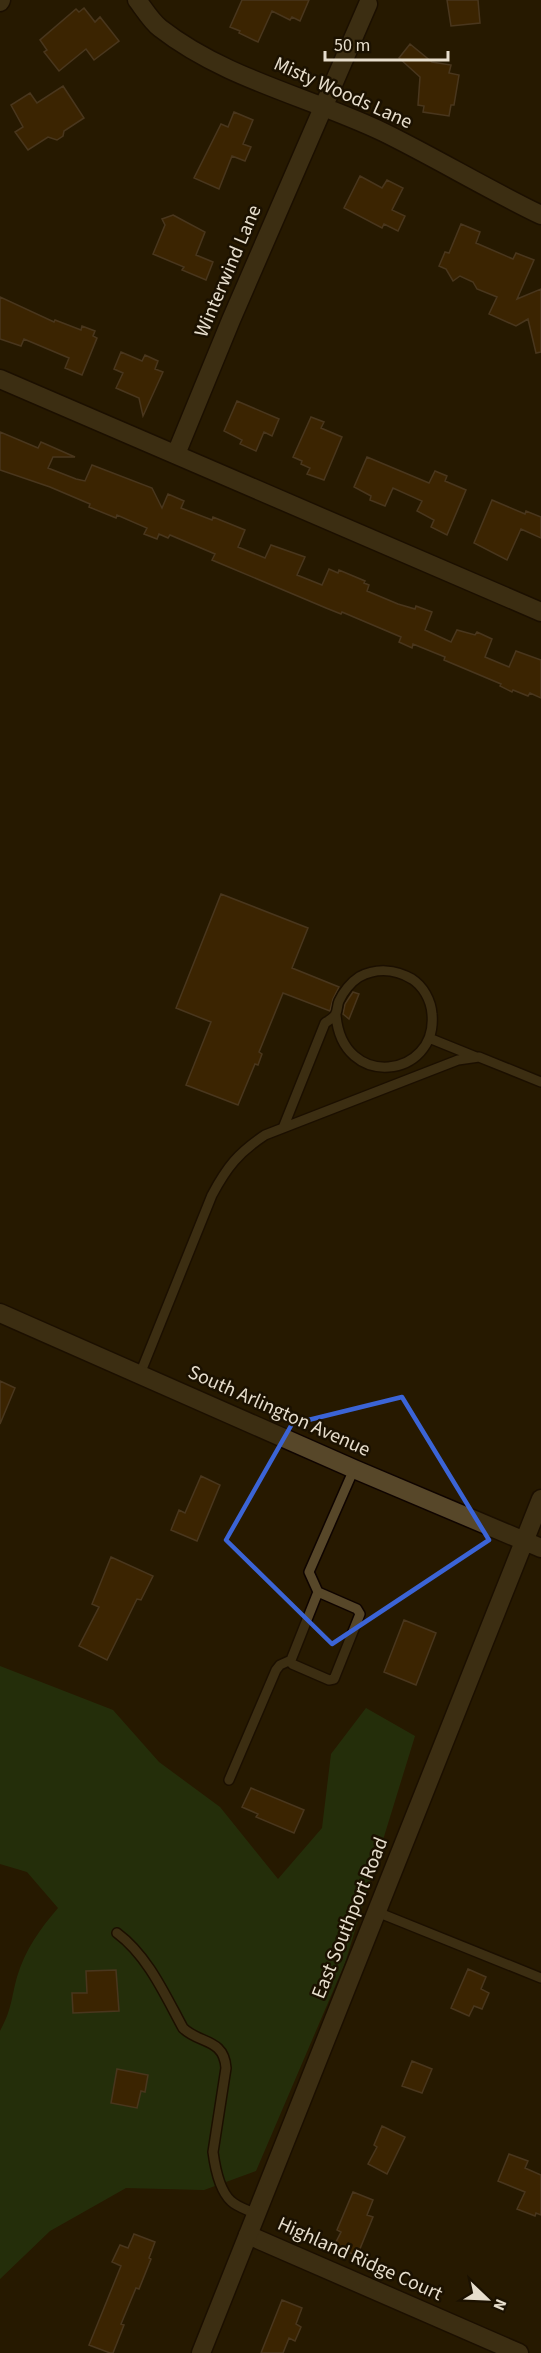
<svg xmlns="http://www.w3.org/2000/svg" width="541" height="2353" viewBox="0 0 541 2353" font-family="'Source Sans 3',sans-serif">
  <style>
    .green { fill: #234818 }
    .building { fill: #553104; stroke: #735a41; stroke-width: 1.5 }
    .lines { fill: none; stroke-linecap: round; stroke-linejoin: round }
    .lane-casing { stroke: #0f0400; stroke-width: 12 }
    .street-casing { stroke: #0f0400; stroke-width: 21 }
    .secondary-casing { stroke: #0f0400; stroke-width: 21 }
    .lane { stroke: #574729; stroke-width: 9 }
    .street { stroke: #574729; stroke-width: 18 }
    .secondary { stroke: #574729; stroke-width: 18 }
    .marked { fill: none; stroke: #3b64d6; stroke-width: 4.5; stroke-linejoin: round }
    .labels { text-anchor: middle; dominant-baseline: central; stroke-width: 5; stroke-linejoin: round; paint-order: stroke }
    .street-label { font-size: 20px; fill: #e7decd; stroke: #1b1100 }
  </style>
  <rect width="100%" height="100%" fill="#271900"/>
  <path class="green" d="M0,1666L113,1710L159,1762L220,1807L278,1879L322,1828L331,1754L366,1708L415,1736L345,1963L256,2171L204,2190L126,2188L50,2231L0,2279V2031C12,2009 11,1999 17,1977C25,1950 40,1929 58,1908L27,1872L0,1864Z"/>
  <path class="building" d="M242,0H309L300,21L292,17L290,20L272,11L258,42L239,33L240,31L230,27Z
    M447,0H478L480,23L451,26Z
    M84,8L95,22L100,17L119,41L94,60L86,49L59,71L44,52L47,50L40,40L76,9L79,12Z
    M410,44L432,62L451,65L449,73L459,75L454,105H451L449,116L423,112L424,106L418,105L420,77L399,58Z
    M63,86L84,118L64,131L63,136L57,140L48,137L28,150L15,132L23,127L11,105L30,93L37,103Z
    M234,112L253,120L243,144L251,147L245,161L232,156L219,189L194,178L221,124L228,127Z
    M360,176L382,188L387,180L403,188L392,210L405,216L398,231L384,224L382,228L344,208Z
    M173,215L205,232L196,255L213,262L206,280L182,270L184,267L153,254L165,225L162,219Z
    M461,224L480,232L476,243L513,259L516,253L534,260L517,299L541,289V352L536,353L528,319L516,326L489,314L497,297L477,289L473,282L460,276L453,281L446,269L439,266L445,252L449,253Z
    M0,297L54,322L55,320L81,330L82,326L95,331L93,336L97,338L82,375L65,368L69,358L24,339L21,346L0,339Z
    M121,352L142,361L145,355L158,361L155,369L163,372L143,416L139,398L116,388L123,373L114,369Z
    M237,401L279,419L272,436L264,432L256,451L240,444L242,440L224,431Z
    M311,417L324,422L321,428L342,437L324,480L307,474L310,468L301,464L302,461L293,457Z
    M0,432L38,448L41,442L75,457H53L48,468L76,479L85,481L92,465L152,488L162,508L168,494L184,501L181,508L212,520L213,517L245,530L238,547L265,558L271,545L305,557L297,575L322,585L329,569L338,573L339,570L365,581L364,583L369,585L367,591L398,604L415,609L416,606L432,612L425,630L451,642L457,630L475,635L477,632L492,639L485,657L509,667L516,651L541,660V698L530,693L528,696L513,690L512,692L500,686L501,684L444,660L445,657L413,644L412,648L399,642L401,637L342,612L341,614L326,608L212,560L215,554L170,535L168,538L159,534L157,539L144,534L147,528L117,515L116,518L89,507L90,504L50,487L0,470Z
    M367,457L429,483L435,471L447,476L445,481L466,490L447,535L431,527L434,520L417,511L422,501L393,488L385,506L370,500L371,496L354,487Z
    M492,500L525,514L526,511L541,517V538L521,529L507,560L474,543Z
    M221,894L308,928L292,968L339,987L333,999L330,1011L283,993L259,1052L262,1054L258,1065L255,1064L238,1105L186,1085L211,1022L176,1008Z
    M353,992L359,994L349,1019L343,1014L345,1004Z
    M0,1381L15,1388L0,1424Z
    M201,1476L220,1485L197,1541L171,1530L179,1510L185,1513Z
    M111,1557L153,1576L141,1600L137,1599L107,1660L79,1646L99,1607L92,1604Z
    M404,1620L436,1633L416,1685L384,1672Z
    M251,1788L304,1810L294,1833L256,1817L258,1814L242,1807Z
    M468,1969L486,1977L481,1989L489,1993L482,2009L474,2006L469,2016L451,2008Z
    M116,1970L119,2011L73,2013L72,1993H87L86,1971Z
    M412,2061L432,2069L422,2093L402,2086Z
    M117,2069L148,2075L145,2092L141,2091L137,2108L111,2103Z
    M382,2126L405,2137L387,2174L368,2164L377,2147L374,2145Z
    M509,2154L528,2161L525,2168L541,2175V2215L536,2213L535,2216L517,2209L525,2192L498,2181Z
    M353,2192L373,2200L367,2215L373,2217L357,2256L334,2246L341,2232L337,2230Z
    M134,2234L155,2242L149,2258L151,2259L139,2289L136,2288L121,2324L124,2325L113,2353H110L89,2345L121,2266L112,2262L120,2245L128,2248Z
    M282,2300L302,2308L296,2324L301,2327L295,2341L289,2338L283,2353H261Z"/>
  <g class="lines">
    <g class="lane-casing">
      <path id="lane" d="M429,1038L476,1057
        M283,1128L325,1023C328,1021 333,1018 335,1015C338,1011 337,1005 339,1001C343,992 351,982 359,977C376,968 395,969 412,979C423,986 431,1000 432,1014C438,1078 342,1091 336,1015
        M140,1374L212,1195C227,1167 238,1153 265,1135L458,1060L479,1057L541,1082
        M318,1592L291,1660L292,1664L329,1680L334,1679L360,1614L357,1609L318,1592L309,1572L354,1469
        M229,1780L276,1670L280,1665L291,1660
        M377,1912L541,1978
        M117,1933C148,1956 165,1995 183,2028C199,2044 224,2038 226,2068L213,2152C215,2167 220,2191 231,2201C237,2207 248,2210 256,2214"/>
    </g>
    <g class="street-casing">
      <path id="street" d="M137,0C144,9 151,21 160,28C225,79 310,97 383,132C436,158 487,189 541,215
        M0,2L1,0
        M0,379L541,612
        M176,454L231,320L368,4
        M248,2235L519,2353"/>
    </g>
    <g class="secondary-casing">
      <path id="secondary" d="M0,1313L354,1469L541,1548
        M201,2353L541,1499"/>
    </g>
    <use href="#lane" class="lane"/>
    <use href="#street" class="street"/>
    <use href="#secondary" class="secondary"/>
  </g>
  <path d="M0 0H541V2353H0ZM402,1397L489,1540L332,1644L226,1540L292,1424Z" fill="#271900" fill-opacity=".55" fill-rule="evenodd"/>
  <path class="marked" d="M402,1397L489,1540L332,1644L226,1540L292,1424Z"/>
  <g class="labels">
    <g class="street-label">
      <text transform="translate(343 93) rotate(24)">Misty Woods Lane</text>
      <text transform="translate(228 271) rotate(-67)">Winterwind Lane</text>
      <text transform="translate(279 1411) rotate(24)">South Arlington Avenue</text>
      <text transform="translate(350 1918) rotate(-68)">East Southport Road</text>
      <text transform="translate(360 2259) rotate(24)">Highland Ridge Court</text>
    </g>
  </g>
  <g transform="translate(487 2299) rotate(113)" stroke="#1b1100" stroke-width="4.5" paint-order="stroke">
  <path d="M0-4.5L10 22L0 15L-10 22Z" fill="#e7decd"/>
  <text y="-9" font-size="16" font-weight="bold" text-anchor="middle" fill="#e7decd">N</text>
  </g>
  <path d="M325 51v9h123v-9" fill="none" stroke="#e7decd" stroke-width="3"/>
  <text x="334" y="51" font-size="18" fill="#e7decd" stroke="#1b1100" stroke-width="4.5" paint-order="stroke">50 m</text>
</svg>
